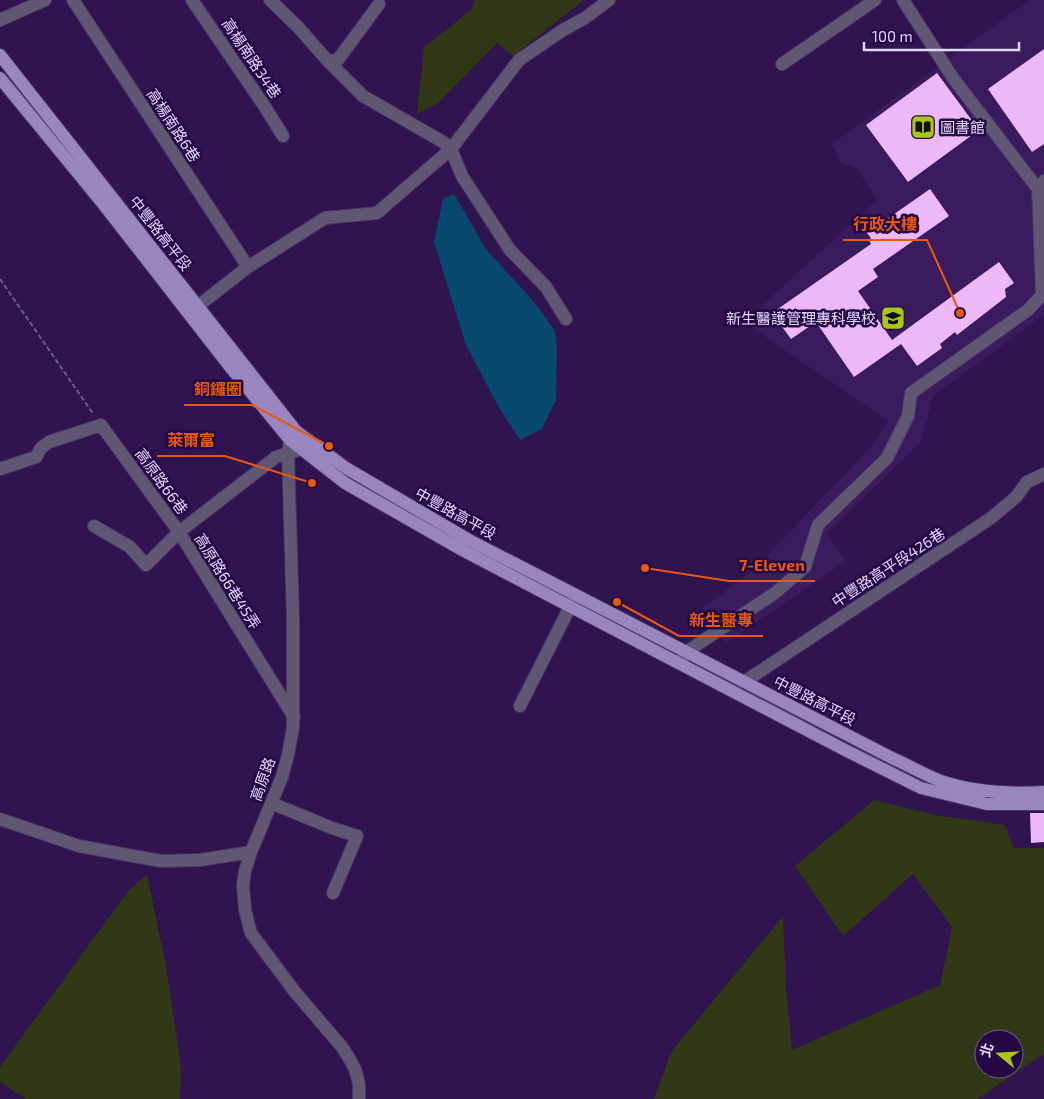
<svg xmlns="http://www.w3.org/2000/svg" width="1044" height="1099" viewBox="0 0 1044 1099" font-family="'Exo 2','Noto Sans TC',sans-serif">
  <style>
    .built { fill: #391b5e }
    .green { fill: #303815; fill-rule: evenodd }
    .water { fill: #074a6d }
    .building { fill: #ecb8f8 }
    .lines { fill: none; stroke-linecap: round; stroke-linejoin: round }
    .minor-casing { stroke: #4b336b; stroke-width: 14 }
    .major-casing { stroke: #4b336b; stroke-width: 14 }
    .path { stroke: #6e598d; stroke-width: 2; stroke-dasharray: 5 2.5; stroke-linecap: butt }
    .minor { stroke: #605773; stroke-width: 12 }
    .major { stroke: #9985c0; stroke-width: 12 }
    .labels { text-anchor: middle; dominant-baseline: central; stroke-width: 5; stroke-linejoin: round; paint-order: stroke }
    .street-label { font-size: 15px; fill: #e1d6fb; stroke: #250945 }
    .poi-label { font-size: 15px; fill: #e1d6fb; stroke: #250945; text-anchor: start }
    .leader { fill: none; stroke: #e8590c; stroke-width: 2 }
    .callout-dot { fill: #e8590c; stroke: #250945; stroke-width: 2 }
    .callout-label { font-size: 16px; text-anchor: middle; font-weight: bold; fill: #e8590c; stroke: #250945; stroke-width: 5; stroke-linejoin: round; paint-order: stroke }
  </style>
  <rect width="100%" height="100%" fill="#2f1450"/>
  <path class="built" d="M1029,0H1044V315L934,395L920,443L827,533L846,561L726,643L701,609L754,569L869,449L888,421L744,322L877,200L857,169L840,163L832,144Z"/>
  <path class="green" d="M475,0H584L513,56L497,43L438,103L417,114L424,47L471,10Z
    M874,800L935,815L1005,825L1014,848H1044V1054L977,1099H654L671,1052L783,916L786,987L792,1050L940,985L952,927L913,874L843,936L795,866ZM984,1039H1014V1069H984Z
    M147,874L166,966L181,1067L180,1099H26L0,1082V1067L128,891Z"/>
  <path class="water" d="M454,194L486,249L535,303L555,331L557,348L556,400L542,429L520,440L498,406L466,345L434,242L443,199Z"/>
  <path class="building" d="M1044,49V144L1032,152L988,89Z
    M937,73L979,130L908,182L866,125Z
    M930,189L949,216L873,269L878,277L858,291L892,340L999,262L1014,283L1005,289L1006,297L957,335L955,332L940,344L942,348L917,366L901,344L854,377L816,322L791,339L772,313L871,244L869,240L871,238L867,233Z
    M1030,813H1044V842L1031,843Z"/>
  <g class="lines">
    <g class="minor-casing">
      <path id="minor" d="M73,0L248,267
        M192,0L265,107L283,136
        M270,0L298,27L327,60L337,61L379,4
        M903,0L953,78L1038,189
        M0,20L45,0
        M327,60L363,96L443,142L451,149L519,60L563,30L585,18L609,0
        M782,64L875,0
        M191,314L198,306L248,267L325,218L377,213L451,149L462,176L510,250L546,287L566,319
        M294,433L290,440L288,453L293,618V728L288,755L282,777L251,852L245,871L243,885L245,910L251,933L295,992L342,1047L349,1058L355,1069L359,1084V1099
        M0,469L36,457L41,448L49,442L101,425L179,532L276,457L296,451
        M94,526L130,547L146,565L179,532L294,717
        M682,660L686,652L775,593L805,567L818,525L887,458L908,416L911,393L1028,310L1042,295L1038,189L1044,181
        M744,682L991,518L1016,497L1027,482L1044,474
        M520,706L575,597
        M271,803L332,828L357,836L333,893
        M0,819L79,846L161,861L200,860L251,852"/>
    </g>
    <g class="major-casing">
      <path id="major" d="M0,55L296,431L346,468L469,540L892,758C908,765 925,775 941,781C973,792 1010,794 1044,792
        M0,78L104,205L231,368L290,440L345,483L464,551L847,751L921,788L987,804H1044"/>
    </g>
    <path class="path" d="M0,279L94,415"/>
    <use href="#minor" class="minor"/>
    <use href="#major" class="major"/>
  </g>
  <defs>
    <g id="library-square" transform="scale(1.25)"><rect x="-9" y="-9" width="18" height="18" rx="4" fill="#aac717" stroke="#250945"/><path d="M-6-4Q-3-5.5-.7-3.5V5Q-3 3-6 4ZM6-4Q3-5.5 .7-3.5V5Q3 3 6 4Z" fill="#111"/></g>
    <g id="university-square" transform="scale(1.25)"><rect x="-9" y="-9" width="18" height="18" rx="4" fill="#aac717" stroke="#250945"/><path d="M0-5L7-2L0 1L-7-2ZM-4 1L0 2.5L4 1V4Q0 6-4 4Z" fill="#111"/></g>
  </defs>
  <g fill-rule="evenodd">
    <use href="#library-square" x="923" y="127"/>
    <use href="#university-square" x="893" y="318"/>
  </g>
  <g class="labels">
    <g class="street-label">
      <text transform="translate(252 58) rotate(56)">高楊南路34巷</text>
      <text transform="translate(174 125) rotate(57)">高楊南路6巷</text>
      <text transform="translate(161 233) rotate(52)">中豐路高平段</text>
      <text transform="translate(162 481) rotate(54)">高原路66巷</text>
      <text transform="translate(456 513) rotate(29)">中豐路高平段</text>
      <text transform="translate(888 567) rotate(-33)">中豐路高平段426巷</text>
      <text transform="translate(228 581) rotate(58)">高原路66巷45弄</text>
      <text transform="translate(815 700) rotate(27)">中豐路高平段</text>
      <text transform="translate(262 779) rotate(-70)">高原路</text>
    </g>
    <g class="poi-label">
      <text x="940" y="127">圖書館</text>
      <text x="876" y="318" text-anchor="end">新生醫護管理專科學校</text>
    </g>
  </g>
  <path class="leader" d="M960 313L927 240H843M329 446L252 405H184M312 483L225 456H157M645 568L729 581H815M617 602L679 636H763"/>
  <g class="callout-dot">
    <circle cx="960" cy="313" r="5"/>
    <circle cx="329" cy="446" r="5"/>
    <circle cx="312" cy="483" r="5"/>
    <circle cx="645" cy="568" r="5"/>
    <circle cx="617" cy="602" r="5"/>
  </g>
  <g class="callout-label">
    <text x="885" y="230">行政大樓</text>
    <text x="218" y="395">銅鑼圈</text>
    <text x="191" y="446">萊爾富</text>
    <text x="772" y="571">7-Eleven</text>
    <text x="721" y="626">新生醫專</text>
  </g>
  <g transform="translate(999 1054) rotate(288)"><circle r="24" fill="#250945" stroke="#705b8e"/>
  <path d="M0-4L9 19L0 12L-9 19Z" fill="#aac717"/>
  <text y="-8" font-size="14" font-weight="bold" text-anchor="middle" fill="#e1d6fb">北</text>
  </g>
  <path d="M864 42v8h155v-8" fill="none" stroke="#e1d6fb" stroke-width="2.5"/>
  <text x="872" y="42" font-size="15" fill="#e1d6fb" stroke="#250945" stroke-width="4" paint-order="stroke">100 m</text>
</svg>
